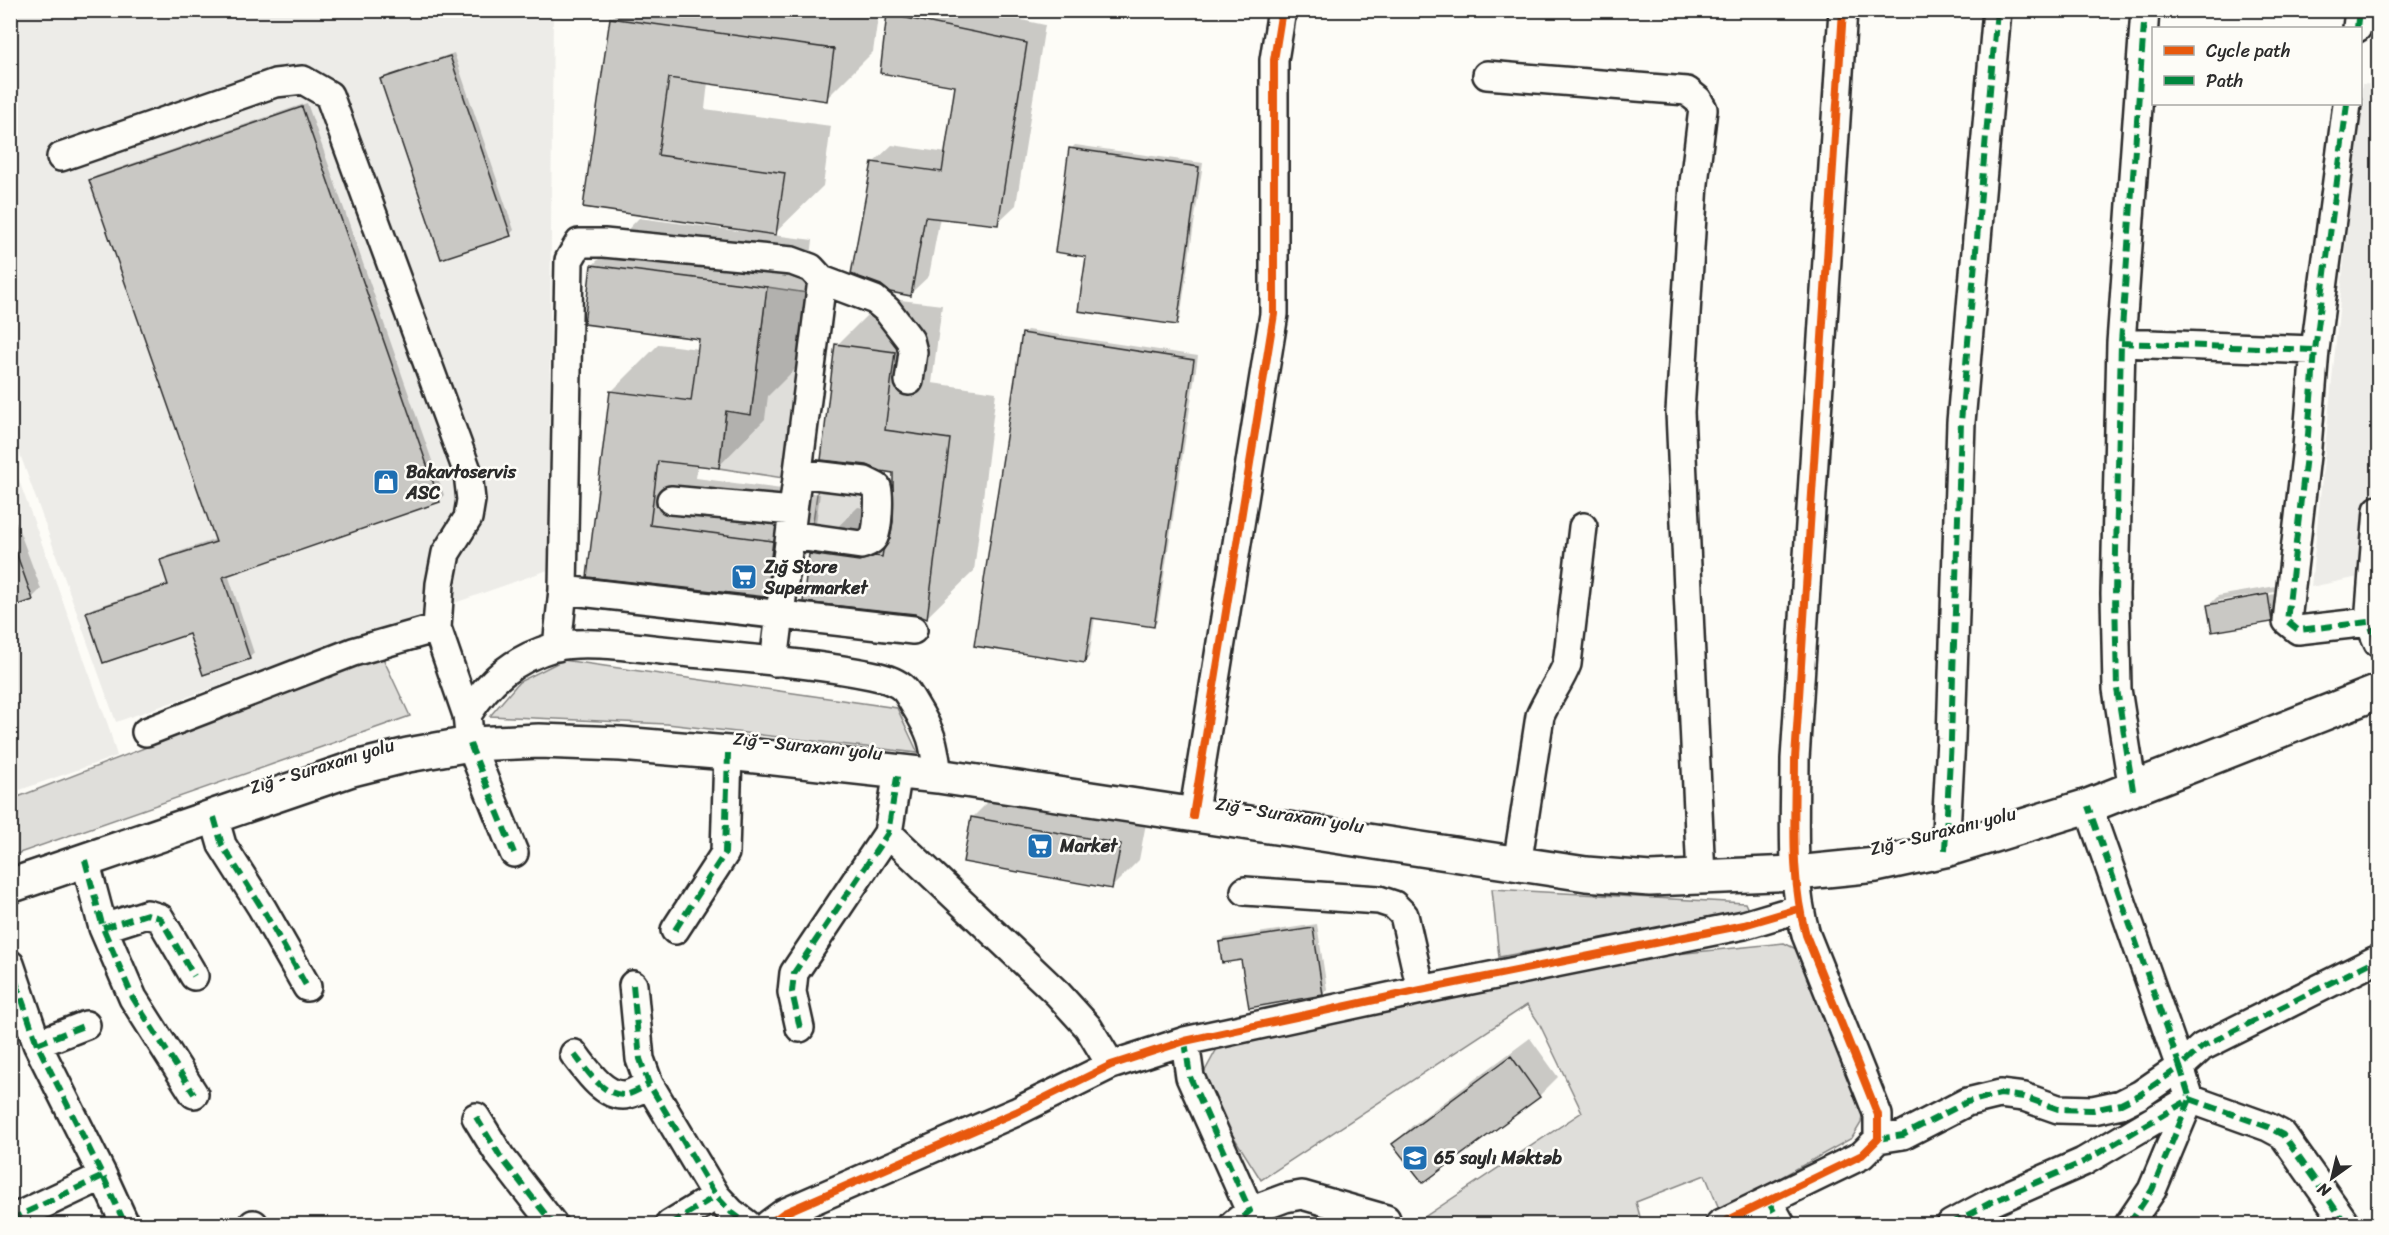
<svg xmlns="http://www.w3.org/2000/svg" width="2389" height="1235" viewBox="0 0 2389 1235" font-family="Sriracha,sans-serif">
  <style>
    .built { fill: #edece8 }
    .green { fill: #dfdeda; stroke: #858482; stroke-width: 1.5 }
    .shadow { fill: #0003; fill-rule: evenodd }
    .building { fill: #c9c8c4; stroke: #2b2b2b; stroke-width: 1.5 }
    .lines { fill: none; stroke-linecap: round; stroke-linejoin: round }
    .minor-casing { stroke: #2b2b2b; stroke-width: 32 }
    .major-casing { stroke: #2b2b2b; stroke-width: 38 }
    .minor { stroke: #fdfcf7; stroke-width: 27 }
    .major { stroke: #fdfcf7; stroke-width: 33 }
    .quiet { stroke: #00873e; stroke-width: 6; stroke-dasharray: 12 6; stroke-linecap: butt }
    .cycleway-casing { stroke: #fdfcf7; stroke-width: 11 }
    .cycleway { stroke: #e8590c; stroke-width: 8 }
    .labels { text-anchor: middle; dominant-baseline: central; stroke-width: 5; stroke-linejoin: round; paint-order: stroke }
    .poi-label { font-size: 18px; font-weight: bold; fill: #2b2b2b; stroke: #fdfcf7; text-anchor: start }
    .street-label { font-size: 18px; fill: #2b2b2b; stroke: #fdfcf7 }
  </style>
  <rect width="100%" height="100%" fill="#fdfcf7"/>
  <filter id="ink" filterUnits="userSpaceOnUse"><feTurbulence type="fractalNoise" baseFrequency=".0167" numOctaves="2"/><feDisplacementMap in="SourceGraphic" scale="12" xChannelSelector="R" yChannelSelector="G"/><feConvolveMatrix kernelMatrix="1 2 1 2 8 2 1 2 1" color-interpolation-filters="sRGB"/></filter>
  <g filter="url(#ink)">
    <path class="built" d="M11,11H553L548,570L116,722L11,429Z
      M2362,84L2378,85V573L2311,587Z
      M10,456L108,725L117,756L11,793Z"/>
    <path class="green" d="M767,287L807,293L783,478L719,468L726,411L751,414Z
      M818,487L867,495L862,535L812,528Z
      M382,656L410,716L11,856L10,800Z
      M563,660L897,708L918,753L667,724L490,716L519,682Z
      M1492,889L1745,903L1749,912L1499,957Z
      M1784,943L1800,951L1863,1107L1861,1123L1852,1138L1720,1211L1705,1175L1636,1202L1642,1224H1414L1582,1112L1539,1023L1527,1005L1261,1180L1199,1082L1219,1045L1647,957Z"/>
    <path class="shadow" d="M619,10H879L873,52L826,99L708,82L705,109L831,126L823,186L773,235L813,240L798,366L768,396L765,419L718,467L698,464L696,478L820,494L812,552L858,507L895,512L894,472L837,345L884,298L942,305L932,383L996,392L974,571L926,618L915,613L805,600L811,550L766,596L589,576L612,391L659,344L699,349L701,338L592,266L639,218L747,232L748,229L585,206L612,18Z
      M893,10H975L1045,25L1016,205L997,223L940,217L929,276L910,294L873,163L892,145L947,153L957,85L889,15Z
      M454,53L514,230L510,234L382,80L386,76Z
      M307,103L444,495L439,500L228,574L254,653L249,658L190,632L88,613L93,608L169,583L162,561L167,556L216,539L91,181L96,176Z
      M1075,145L1203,163L1180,319L1176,323L1088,255L1071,149Z
      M1027,330L1198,356L1157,622L1153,626L1095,617L1089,657L1085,662L1023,334Z
      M10,506L41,589L32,598L10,606Z
      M2276,586L2280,612L2271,621L2209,605L2218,596ZM2275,592V594L2217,604V601Z
      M999,791L1147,818L1139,860L1112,887L972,818Z
      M1317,924L1327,989L1323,994L1243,958L1221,942L1225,938Z
      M1530,1038L1558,1077L1539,1096L1424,1180L1394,1144L1412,1126Z"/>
    <path class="building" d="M887,14L1027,43L998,225L925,217L911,296L890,292L881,285L851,274L872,162L942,172L955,86L880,73Z
      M610,18L834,49L827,101L669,78L658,155L785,173L776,235L583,207Z
      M450,56L511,236L441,259L380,79Z
      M302,107L440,502L223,577L250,659L203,675L189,634L103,663L86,612L168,585L160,560L216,542L89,180Z
      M1069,148L1199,167L1177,325L1078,311L1086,257L1055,252Z
      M591,265L767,287L751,415L726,411L719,468L658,461L650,525L773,541L766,597L587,577L610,391L691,401L699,339L584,324Z
      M1022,333L1194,360L1154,627L1092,618L1085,663L974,646Z
      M835,344L895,352L885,430L950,439L927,619L915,614L803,602L809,554L859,561L875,556L882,557L883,551L890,538L893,522V473L881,471L867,465L821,460Z
      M10,544H13L33,600L10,608Z
      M2268,594L2272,622L2212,632L2207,605Z
      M971,817L1121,844L1112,889L963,862Z
      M1313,928L1323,995L1249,1008L1241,960L1222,963L1219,942Z
      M1511,1056L1540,1097L1423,1183L1392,1144Z"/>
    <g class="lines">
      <g class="minor-casing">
        <path id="minor" d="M2357,28L2359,10
          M1487,75L1687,91L1698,100L1703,109L1694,183L1680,412L1701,877
          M2347,104L2315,350L2307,447L2287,621L2298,630L2369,622L2378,643
          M61,157L275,83L303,80L329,95L468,473L471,500L468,518L446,553L440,584L437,628
          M2121,343L2315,350
          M671,500L793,511
          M790,535L861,545C866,543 871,542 874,537C878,529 880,496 877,487L865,481L798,473
          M563,590L569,260L579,243H604L792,261L811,268L822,280L875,300L887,310L910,340L913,352L909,381
          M2369,622L2378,510
          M557,647L563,590L913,630
          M774,662L822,280
          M467,715C489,680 514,659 554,647C584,639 640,648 672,651C738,658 806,662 871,675C881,677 896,681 904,689C908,693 911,699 914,704C932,733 934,742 938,776
          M146,732L353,652L437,628L467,715L470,744L514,853
          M2133,790L2117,689L2115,594L2121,343L2145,10
          M1193,816L1274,314V60L1282,10
          M214,817L222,845L262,908L307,987
          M888,833L1058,994L1088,1027L1111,1065
          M1945,850L1951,739L1961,422L1997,10
          M85,860L103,928L133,998L194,1094
          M1517,865L1540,716C1548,697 1560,682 1567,664L1583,527
          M1245,891L1379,900L1394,905L1404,915L1421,990
          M103,928L147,914L160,918L194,976
          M675,930L725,853L728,753
          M10,964L37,1044L103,1176L125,1224
          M633,985L640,1059L649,1084L716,1196L731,1212L747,1224
          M800,1028L792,992L794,973L888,833L898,771
          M1185,1041L1190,1077L1250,1211
          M37,1044L86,1025
          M574,1054C586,1069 602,1095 623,1095C631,1095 642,1088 649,1084
          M476,1117L500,1156L553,1224
          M1878,1139L1903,1135L1967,1102L2000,1094L2024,1097L2058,1109L2093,1110L2121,1104L2141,1094L2180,1067L2088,806
          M1768,1201L1781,1224
          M10,1220L103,1176
          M253,1224H254
          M670,1224L716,1196
          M769,1224L784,1213L1016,1112L1111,1065L1185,1041L1421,990L1744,925L1798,909
          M1234,1224L1250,1211L1285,1198L1302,1195L1386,1219
          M1720,1224L1862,1155L1878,1139V1115L1806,935C1790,879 1795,817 1795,759L1843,10
          M1951,1224L1992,1202L2083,1162L2190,1099L2268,1127L2283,1135L2346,1224
          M2129,1224L2152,1190L2190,1099L2180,1067L2202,1047L2378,959"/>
      </g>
      <g class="major-casing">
        <path id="major" d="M10,886L352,769L408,755L470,744L539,741L621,744L728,753L938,776L1586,874L1650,879L1796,873L1876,865L1945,850L2088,806L2378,692"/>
      </g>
      <use href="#minor" class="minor"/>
      <use href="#major" class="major"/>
      <path class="quiet" d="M2357,28L2359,10
        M2347,104L2315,350L2307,447L2287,621L2298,630L2369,622L2378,643
        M2121,343L2315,350
        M470,744L514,853
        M2133,790L2117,689L2115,594L2121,343L2145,10
        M214,817L222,845L262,908L307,987
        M1945,850L1951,739L1961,422L1997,10
        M85,860L103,928L133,998L194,1094
        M103,928L147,914L160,918L194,976
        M675,930L725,853L728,753
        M10,964L37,1044L103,1176L125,1224
        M633,985L640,1059L649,1084L716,1196L731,1212L747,1224
        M800,1028L792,992L794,973L888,833L898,771
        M1185,1041L1190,1077L1250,1211L1234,1224
        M37,1044L86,1025
        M574,1054C586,1069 602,1095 623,1095C631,1095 642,1088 649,1084
        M476,1117L500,1156L553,1224
        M1878,1139L1903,1135L1967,1102L2000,1094L2024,1097L2058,1109L2093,1110L2121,1104L2141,1094L2180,1067L2088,806
        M1768,1201L1781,1224
        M10,1220L103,1176
        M253,1224H254
        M670,1224L716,1196
        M1951,1224L1992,1202L2083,1162L2190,1099L2268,1127L2283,1135L2346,1224
        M2129,1224L2152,1190L2190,1099L2180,1067L2202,1047L2378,959"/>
      <g class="cycleway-casing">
        <path id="cycleway" d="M1193,816L1274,314V60L1282,10
          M769,1224L784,1213L1016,1112L1111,1065L1185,1041L1421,990L1744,925L1798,909
          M1720,1224L1862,1155L1878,1139V1115L1806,935C1790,879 1795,817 1795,759L1843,10"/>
      </g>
      <use href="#cycleway" class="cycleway"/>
    </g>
  </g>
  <defs>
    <g id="shop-square" transform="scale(1.35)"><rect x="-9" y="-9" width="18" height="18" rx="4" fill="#1f6fb2" stroke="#fdfcf7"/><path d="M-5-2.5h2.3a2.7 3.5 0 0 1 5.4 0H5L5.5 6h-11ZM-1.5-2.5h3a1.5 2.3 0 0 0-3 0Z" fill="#fff"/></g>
    <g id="supermarket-square" transform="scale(1.35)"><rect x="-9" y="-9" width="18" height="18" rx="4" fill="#1f6fb2" stroke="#fdfcf7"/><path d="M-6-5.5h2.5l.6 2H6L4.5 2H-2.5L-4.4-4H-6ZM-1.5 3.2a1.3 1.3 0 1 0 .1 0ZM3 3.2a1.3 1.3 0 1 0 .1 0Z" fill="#fff"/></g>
    <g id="school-square" transform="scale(1.35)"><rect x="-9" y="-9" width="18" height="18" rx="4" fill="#1f6fb2" stroke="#fdfcf7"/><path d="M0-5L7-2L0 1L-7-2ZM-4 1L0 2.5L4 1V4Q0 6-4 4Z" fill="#fff"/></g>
  </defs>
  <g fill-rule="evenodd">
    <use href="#shop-square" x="386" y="482"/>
    <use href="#supermarket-square" x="744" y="577"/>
    <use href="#supermarket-square" x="1040" y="846"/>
    <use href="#school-square" x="1415" y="1158"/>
  </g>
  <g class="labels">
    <g class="poi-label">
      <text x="406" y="472">Bakavtoservis<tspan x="406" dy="21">ASC</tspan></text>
      <text x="764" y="567">Zığ Store<tspan x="764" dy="21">Supermarket</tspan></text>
      <text x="1060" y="846">Market</text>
      <text x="1434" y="1158">65 saylı Məktəb</text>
    </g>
    <g class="street-label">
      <text transform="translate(808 746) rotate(6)">Zığ - Suraxanı yolu</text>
      <text transform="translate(322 766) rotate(-17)">Zığ - Suraxanı yolu</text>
      <text transform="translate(1290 815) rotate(9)">Zığ - Suraxanı yolu</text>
      <text transform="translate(1943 831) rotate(-14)">Zığ - Suraxanı yolu</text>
    </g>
  </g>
  <rect width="2389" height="1235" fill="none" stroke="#fdfcf7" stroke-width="36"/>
  <rect x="18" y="18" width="2353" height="1199" fill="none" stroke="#2b2b2b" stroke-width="2" filter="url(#ink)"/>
  <rect x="2152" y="27" width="210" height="78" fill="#fdfcf7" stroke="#a9a8a5" stroke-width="1.5"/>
  <rect x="2164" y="46" width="30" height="9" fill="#e8590c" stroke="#a9a8a5" stroke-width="1.5"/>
  <text x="2206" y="57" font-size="18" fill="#2b2b2b">Cycle path</text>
  <rect x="2164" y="76" width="30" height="9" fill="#00873e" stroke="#a9a8a5" stroke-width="1.5"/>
  <text x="2206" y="87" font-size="18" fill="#2b2b2b">Path</text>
  <g transform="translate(2332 1178) rotate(214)" stroke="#fdfcf7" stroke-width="4.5" paint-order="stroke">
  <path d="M0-4.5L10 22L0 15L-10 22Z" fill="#2b2b2b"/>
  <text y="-9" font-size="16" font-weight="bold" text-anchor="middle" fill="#2b2b2b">N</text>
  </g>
</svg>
